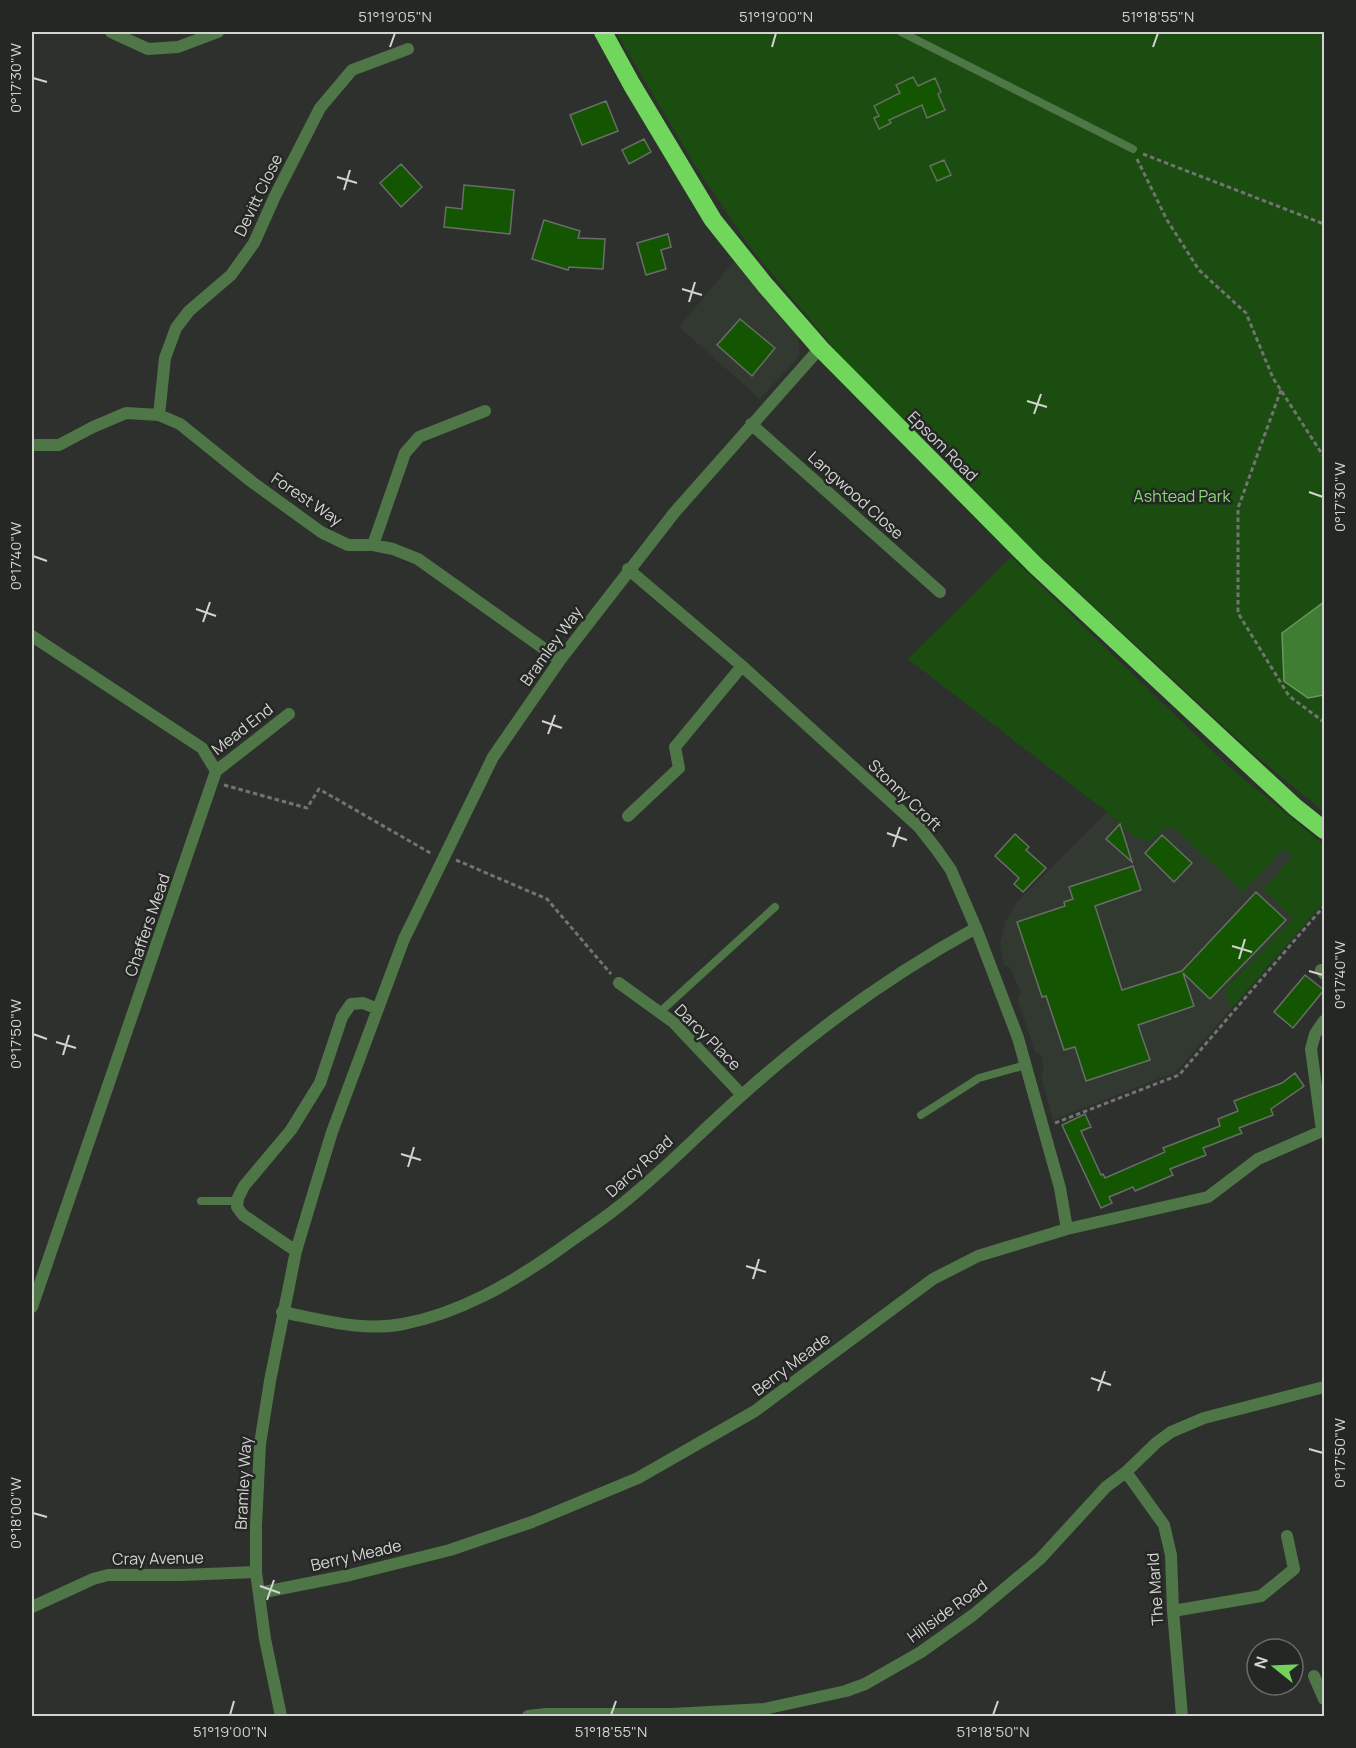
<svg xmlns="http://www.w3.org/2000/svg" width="1356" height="1748" viewBox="0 0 1356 1748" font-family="Manrope,sans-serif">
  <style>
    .built { fill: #323931 }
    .green { fill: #1a4d0f }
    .water { fill: #3e7d32; stroke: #6b9762; stroke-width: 1.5 }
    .building { fill: #135501; stroke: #6a6d69; stroke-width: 1.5 }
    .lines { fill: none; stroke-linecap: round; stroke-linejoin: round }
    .path { stroke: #727471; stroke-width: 3; stroke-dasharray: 4.5 3; stroke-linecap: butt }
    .lane { stroke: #4f7647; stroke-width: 8 }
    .street { stroke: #4f7647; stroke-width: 12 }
    .highway { stroke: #70d65c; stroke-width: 18 }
    .ticks { fill: none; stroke: #d3d4d2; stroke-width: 2 }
    .labels { text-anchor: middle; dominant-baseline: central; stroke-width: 5; stroke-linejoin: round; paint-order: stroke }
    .street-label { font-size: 16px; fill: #d3d4d2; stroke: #242724 }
    .park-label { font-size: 16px; fill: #87db77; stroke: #242724 }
    .neatline { fill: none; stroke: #d3d4d2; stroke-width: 2 }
    .ticks-label { font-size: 15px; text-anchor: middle; fill: #d3d4d2 }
  </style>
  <rect width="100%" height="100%" fill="#2e302d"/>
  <path class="built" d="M735,260L799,336V356L760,399L679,327Z
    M1011,557L1227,765L1324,845V902L1176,1072L1053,1120L1041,1075L1044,1069L1041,1055L1035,1052L1017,999L1021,993L1010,967L1004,966L1000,945L1006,921L1016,903L1107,812L908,659Z"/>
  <path class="green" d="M616,32H1324V602L1282,633L1308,698L1324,695V812L1255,755L985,506L960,480L956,463L939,447L911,429L838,353L749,246L694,164Z
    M1011,557L1227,765L1324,845V902L1231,1009L1225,989L1293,918L1263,889L1293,857L1283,849L1243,892L1175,829L1168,827L1150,841L1136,838L1107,812L908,659Z"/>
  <path class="water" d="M1324,602V695L1308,698L1284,681L1282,633Z"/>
  <path class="building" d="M913,77L918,86L935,78L941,92L938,94L945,110L927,118L922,105L889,120L891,123L879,129L874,118L879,116L874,106L900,93L896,85Z
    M606,101L618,131L582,145L570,115Z
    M644,139L651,152L629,164L622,150Z
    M944,160L951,175L937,181L930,166Z
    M401,164L422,187L401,207L380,183Z
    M464,185L514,190L510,234L444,227L446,207L462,209Z
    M544,220L580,231L578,238L605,239L603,269L569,267L568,270L532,259Z
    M668,234L671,247L661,250L666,269L646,275L637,243Z
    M740,319L775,348L752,376L717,345Z
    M1120,824L1132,862L1106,839Z
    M1015,834L1029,847L1026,850L1046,868L1023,892L1014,884L1019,878L995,856Z
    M1162,835L1192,863L1174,882L1145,853Z
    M1133,866L1141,890L1095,906L1122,990L1182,971L1256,892L1286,920L1210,999L1183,973L1194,1006L1138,1025L1150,1060L1086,1081L1075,1047L1064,1050L1046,996L1042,997L1017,922L1065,906L1064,902L1073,899L1069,887Z
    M1305,975L1324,990L1293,1028L1274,1012Z
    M1295,1073L1304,1086L1271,1109L1273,1115L1239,1128L1242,1133L1203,1148L1206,1155L1170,1169L1173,1175L1135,1191L1133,1187L1109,1197L1112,1203L1101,1208L1062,1125L1085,1114L1091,1127L1081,1131L1101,1175L1103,1174L1105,1178L1165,1152L1163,1148L1220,1126L1218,1119L1238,1111L1234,1101L1282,1083Z"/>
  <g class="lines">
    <path class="path" d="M1143,154L1324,224
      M1137,159L1167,220L1199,270L1246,313L1273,378L1324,457
      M1281,390L1238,508V613L1289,696L1324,722
      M224,785L307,808L319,789L432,854
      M456,860L547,899L611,974
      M1055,1123L1179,1075L1324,906"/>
    <path class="lane" d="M901,32L1133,149
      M660,1012L775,907
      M921,1115L979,1078L1026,1065
      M201,1201H238"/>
    <path class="street" d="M111,32L148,49L178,47L218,32
      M159,415L165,358L176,328L189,311L231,275L254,243L275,196L320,108L352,70L408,49
      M751,424L940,592
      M32,445H59L93,427L126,413L159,415L180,424L252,482L321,532L348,545H373L393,549L418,559L560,660
      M373,545L405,453L419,437L485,411
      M628,569L742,666L919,827L937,850L951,870L976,928L1018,1038L1060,1188L1067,1229
      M32,636L202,748L216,771L32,1307
      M216,771L289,714
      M628,816L679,768L675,747L742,666
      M1321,970L1324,974
      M619,983L673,1022L742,1095
      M1322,1131L1311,1049L1315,1034L1324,1021
      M296,1251L243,1215L237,1207L238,1198L244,1186L291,1130L320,1083L342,1017L351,1004L363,1003L378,1009
      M282,1312C322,1320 364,1332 403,1324C460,1313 510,1284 557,1251C576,1237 595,1225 613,1211C658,1177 698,1134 741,1096C812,1032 892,974 976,928
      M1126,1472L1164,1525L1171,1555L1173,1611L1182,1716
      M259,1593L350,1575L450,1550L532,1522L638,1478L755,1411L933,1279L978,1256L1067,1229L1208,1197L1258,1159L1322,1131L1324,1132
      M32,1607L93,1579L108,1575H182L256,1572
      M1173,1611L1261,1596L1294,1569L1287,1536
      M1314,1676L1324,1699
      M281,1716L265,1639L256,1572V1526L260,1444L270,1381L296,1251L314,1191L332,1132L404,939L493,757L560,660L674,513L820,348
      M528,1716L546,1714H672L764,1709L846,1691L865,1684L921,1652L973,1615L1040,1559L1106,1487L1126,1472L1156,1443L1171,1432L1204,1418L1324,1387"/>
    <path class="highway" d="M603,32L632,85L713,220L765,285L820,348L1035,565L1227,744L1295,807L1324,830"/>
  </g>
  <path class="ticks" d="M390,47L395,33M772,47L776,33M1153,47L1158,33M33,78L47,82M337,177L357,183M344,190L350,170M682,289L702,295M689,302L695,282M1027,401L1047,407M1034,414L1041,394M1309,492L1323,497M33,556L47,561M196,609L216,616M203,622L210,602M542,721L562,728M548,734L555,715M887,833L907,840M893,847L900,827M1232,946L1252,952M1239,959L1245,939M1309,971L1323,975M33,1034L47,1039M56,1042L76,1048M63,1055L69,1035M401,1154L421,1160M408,1167L414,1147M746,1266L766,1272M753,1279L759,1259M1091,1378L1111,1385M1098,1391L1105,1371M1309,1449L1323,1453M33,1513L47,1517M260,1586L280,1593M267,1600L274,1580M230,1715L234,1701M611,1715L616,1701M993,1715L998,1701"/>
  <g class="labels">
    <g class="street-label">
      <text transform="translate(258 195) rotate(-64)">Devitt Close</text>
      <text transform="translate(943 446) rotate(45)">Epsom Road</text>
      <text transform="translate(856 495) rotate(42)">Langwood Close</text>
      <text transform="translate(307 499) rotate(34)">Forest Way</text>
      <text transform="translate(551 646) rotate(-54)">Bramley Way</text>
      <text transform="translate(242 729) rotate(-38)">Mead End</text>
      <text transform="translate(905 795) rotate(44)">Stonny Croft</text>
      <text transform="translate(147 925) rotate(-71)">Chaffers Mead</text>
      <text transform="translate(708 1037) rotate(45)">Darcy Place</text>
      <text transform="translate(639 1166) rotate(-42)">Darcy Road</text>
      <text transform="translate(791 1364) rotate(-37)">Berry Meade</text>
      <text transform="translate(243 1483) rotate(-87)">Bramley Way</text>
      <text transform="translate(356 1555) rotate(-13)">Berry Meade</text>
      <text transform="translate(158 1558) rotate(-1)">Cray Avenue</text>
      <text transform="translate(1155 1589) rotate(-94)">The Marld</text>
      <text transform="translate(947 1611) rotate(-36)">Hillside Road</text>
    </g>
    <g class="park-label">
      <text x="1182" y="496">Ashtead Park</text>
    </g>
  </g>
  <rect width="1356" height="1748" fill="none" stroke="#242724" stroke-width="66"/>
  <g transform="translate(1275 1667) rotate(288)"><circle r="28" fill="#242724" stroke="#6a6c6a" stroke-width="1.5"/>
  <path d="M0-4.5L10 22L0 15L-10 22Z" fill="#71d35e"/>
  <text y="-9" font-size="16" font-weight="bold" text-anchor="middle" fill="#d3d4d2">N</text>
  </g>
  <rect x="33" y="33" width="1290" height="1682" class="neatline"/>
  <g class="ticks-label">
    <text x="395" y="22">51°19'05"N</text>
    <text x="776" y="22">51°19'00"N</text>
    <text x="1158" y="22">51°18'55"N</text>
    <text transform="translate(16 78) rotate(-90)" y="5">0°17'30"W</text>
    <text transform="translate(1340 497) rotate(-90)" y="5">0°17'30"W</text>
    <text transform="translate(16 556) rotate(-90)" y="5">0°17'40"W</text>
    <text transform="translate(1340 975) rotate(-90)" y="5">0°17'40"W</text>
    <text transform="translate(16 1034) rotate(-90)" y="5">0°17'50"W</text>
    <text transform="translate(1340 1453) rotate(-90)" y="5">0°17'50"W</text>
    <text transform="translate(16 1513) rotate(-90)" y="5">0°18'00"W</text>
    <text x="230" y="1737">51°19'00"N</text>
    <text x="611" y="1737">51°18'55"N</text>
    <text x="993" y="1737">51°18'50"N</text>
  </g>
</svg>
